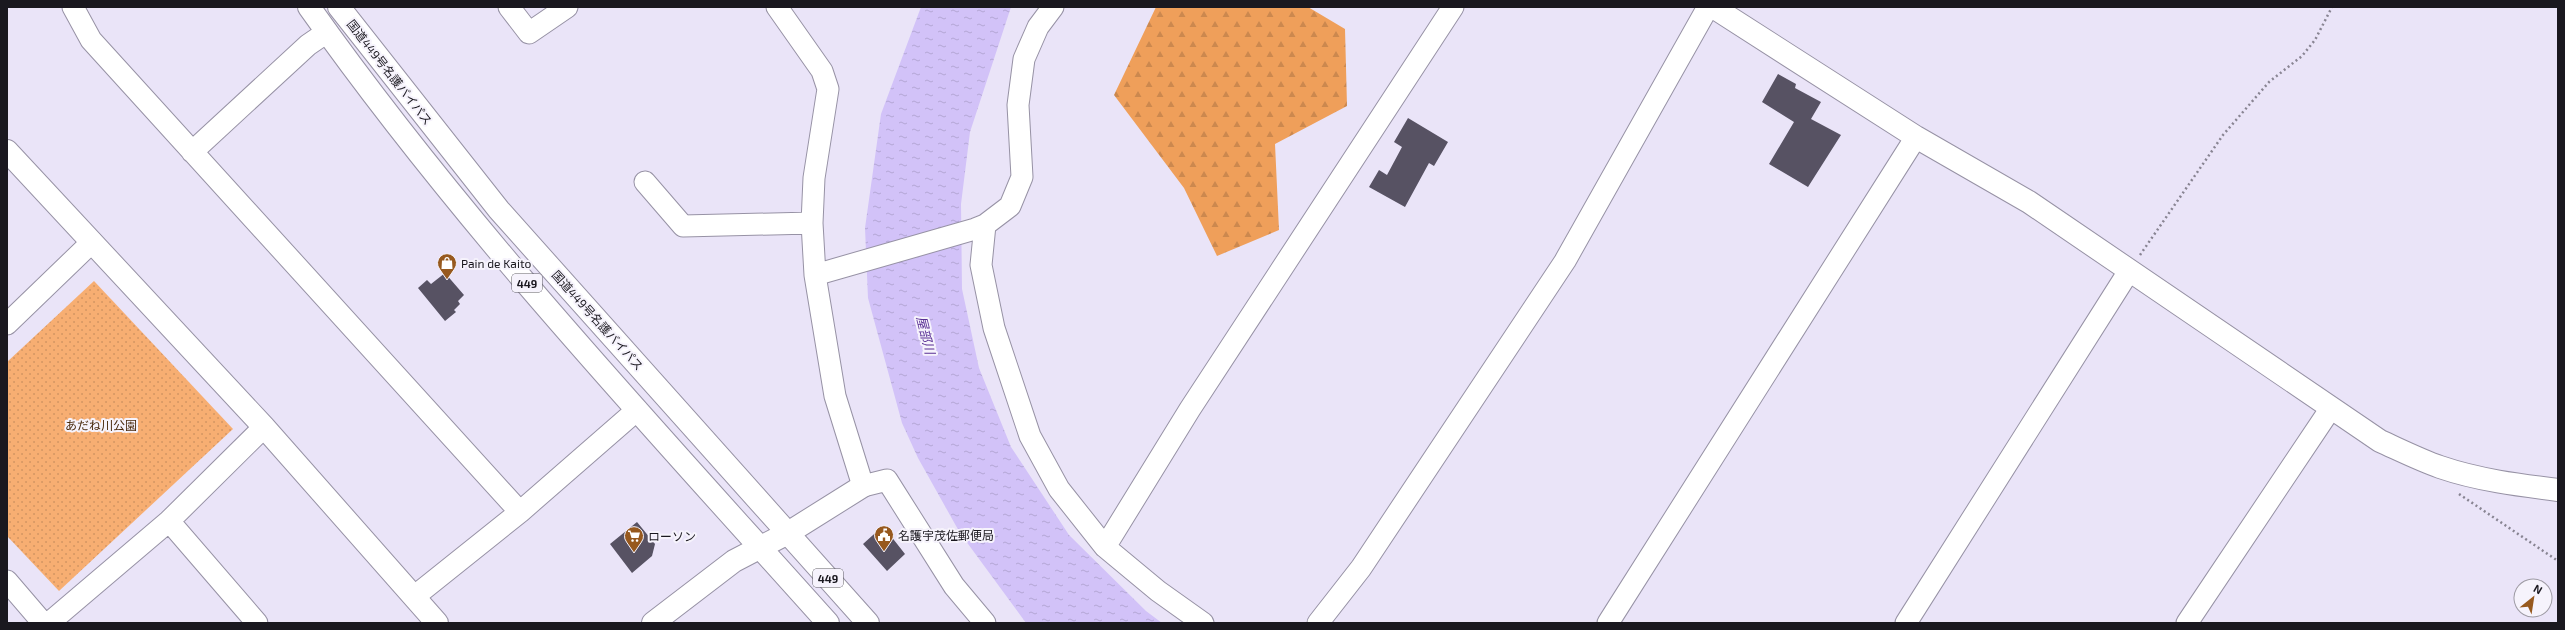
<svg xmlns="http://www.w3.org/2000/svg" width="2565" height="630" viewBox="0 0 2565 630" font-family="'Exo 2','Noto Sans JP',sans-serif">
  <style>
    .forest { fill: url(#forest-firs) }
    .park { fill: url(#park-dots) }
    .water { fill: url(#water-ripples) }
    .building { fill: #575263 }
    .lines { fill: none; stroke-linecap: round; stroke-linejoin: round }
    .minor-casing { stroke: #9792a5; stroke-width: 23 }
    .tertiary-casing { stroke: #9792a5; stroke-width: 24 }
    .trunk-casing { stroke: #9792a5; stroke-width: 24 }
    .path { stroke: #888492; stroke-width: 2.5; stroke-dasharray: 2 3; stroke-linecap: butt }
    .minor { stroke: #fff; stroke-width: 21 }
    .tertiary { stroke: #fff; stroke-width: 22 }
    .trunk { stroke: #fff; stroke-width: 22 }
    .labels { text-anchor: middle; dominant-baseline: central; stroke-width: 4; stroke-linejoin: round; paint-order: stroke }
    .shield { fill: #f6f3fc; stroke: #5c5a61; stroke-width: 1 }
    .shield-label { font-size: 11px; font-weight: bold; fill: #1a181f }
    .street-label { font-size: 12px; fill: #1a181f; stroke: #f6f3fc }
    .poi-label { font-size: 12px; fill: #1a181f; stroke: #f6f3fc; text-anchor: start }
    .park-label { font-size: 12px; fill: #47270a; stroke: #f6f3fc }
    .water-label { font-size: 13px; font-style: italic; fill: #592f94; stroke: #f6f3fc }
  </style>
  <defs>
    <pattern id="forest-firs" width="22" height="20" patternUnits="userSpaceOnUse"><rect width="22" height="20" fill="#ef9f5a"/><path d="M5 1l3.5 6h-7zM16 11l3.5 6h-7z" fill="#cc884e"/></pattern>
    <pattern id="park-dots" width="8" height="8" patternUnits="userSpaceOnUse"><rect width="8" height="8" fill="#f7ae72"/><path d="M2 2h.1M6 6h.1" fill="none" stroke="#d39562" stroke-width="1.8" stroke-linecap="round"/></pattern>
    <pattern id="water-ripples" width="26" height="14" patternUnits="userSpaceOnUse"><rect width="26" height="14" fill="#d2c2f8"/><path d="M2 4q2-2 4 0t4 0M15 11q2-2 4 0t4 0" fill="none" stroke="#b4a6d4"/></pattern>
  </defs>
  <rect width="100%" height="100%" fill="#eae4f8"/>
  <path class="forest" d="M1156,7H1308L1345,29L1347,106L1275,144L1279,230L1217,256L1184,188L1114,95Z"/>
  <path class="park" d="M94,281L233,429L59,591L7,536V362Z"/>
  <path class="water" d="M921,7H1011L970,132L961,204L962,289L979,368L1011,447L1069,535L1146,611L1162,623H1026L960,533L918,458L902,423L868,298L865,228L881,114Z"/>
  <path class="building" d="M1778,74L1796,84L1795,88L1821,102L1811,119L1841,135L1808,187L1769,164L1794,122L1762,102Z
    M1408,118L1448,142L1434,166L1429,163L1405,207L1369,187L1379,170L1387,175L1402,147L1394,142Z
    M445,273L464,295L458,301L460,304L454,310L456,312L445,321L418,288L427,280L431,284Z
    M637,522L655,544L652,556L632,573L610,544Z
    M883,526L905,554L887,571L863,544Z"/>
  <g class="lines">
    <g class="minor-casing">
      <path id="minor" d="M73,7L91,40L520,512
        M509,7L529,33L567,7
        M777,7L822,71L828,89L814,178L812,223L815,275L835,396L863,486L887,480L954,586L985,623
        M192,152L308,45L327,32
        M645,182L683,226L812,223
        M985,225L981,265L994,328L1030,436L1059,489L1105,547L1158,591L1203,623
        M815,275L975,229L985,225L1010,206L1022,177L1018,105L1024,59L1038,27L1053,7
        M7,324L92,242
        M169,521L257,623
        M1105,547L1190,409L1453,7
        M7,581L43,623
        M415,596L520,512L637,410
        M49,623L169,521L264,427
        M1318,623L1361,568L1565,261L1708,7
        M1608,623L1916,137
        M1906,623L2129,271
        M2187,623L2331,408"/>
    </g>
    <g class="tertiary-casing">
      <path id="tertiary" d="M1713,7L1916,137L2029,202L2380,441C2400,450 2420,460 2440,467C2478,480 2518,485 2558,490
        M7,151L264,427L437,623
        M653,623L734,561L788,533L863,486"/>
    </g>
    <g class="trunk-casing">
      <path id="trunk" d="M309,7C464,226 649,423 828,623
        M339,7L499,210L868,623"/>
    </g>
    <path class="path" d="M2140,255L2223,135L2269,82L2302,56L2315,40L2332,7
      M2459,494L2558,561"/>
    <use href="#minor" class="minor"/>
    <use href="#tertiary" class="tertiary"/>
    <use href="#trunk" class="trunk"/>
  </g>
  <defs>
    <g id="shop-pin" transform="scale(1)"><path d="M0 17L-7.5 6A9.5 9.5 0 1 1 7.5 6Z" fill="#97591e" stroke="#f6f3fc"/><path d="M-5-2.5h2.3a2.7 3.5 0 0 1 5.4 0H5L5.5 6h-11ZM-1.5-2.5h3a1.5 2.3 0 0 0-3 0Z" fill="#fff"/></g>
    <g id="civic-pin" transform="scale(1)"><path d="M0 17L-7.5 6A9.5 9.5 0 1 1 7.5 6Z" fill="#97591e" stroke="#f6f3fc"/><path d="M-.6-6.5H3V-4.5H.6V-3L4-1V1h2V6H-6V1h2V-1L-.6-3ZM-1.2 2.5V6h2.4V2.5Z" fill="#fff"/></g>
    <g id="supermarket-pin" transform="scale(1)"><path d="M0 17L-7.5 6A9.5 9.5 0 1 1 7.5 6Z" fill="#97591e" stroke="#f6f3fc"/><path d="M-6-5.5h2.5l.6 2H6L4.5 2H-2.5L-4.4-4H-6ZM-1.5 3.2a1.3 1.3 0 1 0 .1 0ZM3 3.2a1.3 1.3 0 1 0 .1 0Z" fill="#fff"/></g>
  </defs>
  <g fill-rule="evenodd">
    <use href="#shop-pin" x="447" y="263"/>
    <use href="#civic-pin" x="884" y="535"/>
    <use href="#supermarket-pin" x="634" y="536"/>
  </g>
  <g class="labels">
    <g class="shield">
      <rect x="512" y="274" width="30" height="18" rx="3"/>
      <rect x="813" y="569" width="30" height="18" rx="3"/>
    </g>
    <g class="shield-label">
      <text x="527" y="283">449</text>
      <text x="828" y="578">449</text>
    </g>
    <g class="street-label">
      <text transform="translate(390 72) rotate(52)">国道449号名護バイパス</text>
      <text transform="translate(598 320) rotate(48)">国道449号名護バイパス</text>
    </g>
    <g class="poi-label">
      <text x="461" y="263">Pain de Kaito</text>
      <text x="898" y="535">名護宇茂佐郵便局</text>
      <text x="648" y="536">ローソン</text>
    </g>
    <g class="park-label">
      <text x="101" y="425">あだね川公園</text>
    </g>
    <g class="water-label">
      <text transform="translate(926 335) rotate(76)">屋部川</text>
    </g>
  </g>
  <rect width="2565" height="630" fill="none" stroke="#1a181f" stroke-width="16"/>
  <g transform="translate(2533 598) rotate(30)"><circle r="19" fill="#f6f3fc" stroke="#9e9ba4"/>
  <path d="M0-3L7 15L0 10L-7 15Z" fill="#97591e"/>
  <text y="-6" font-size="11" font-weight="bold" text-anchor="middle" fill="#1a181f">N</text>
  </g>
</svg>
